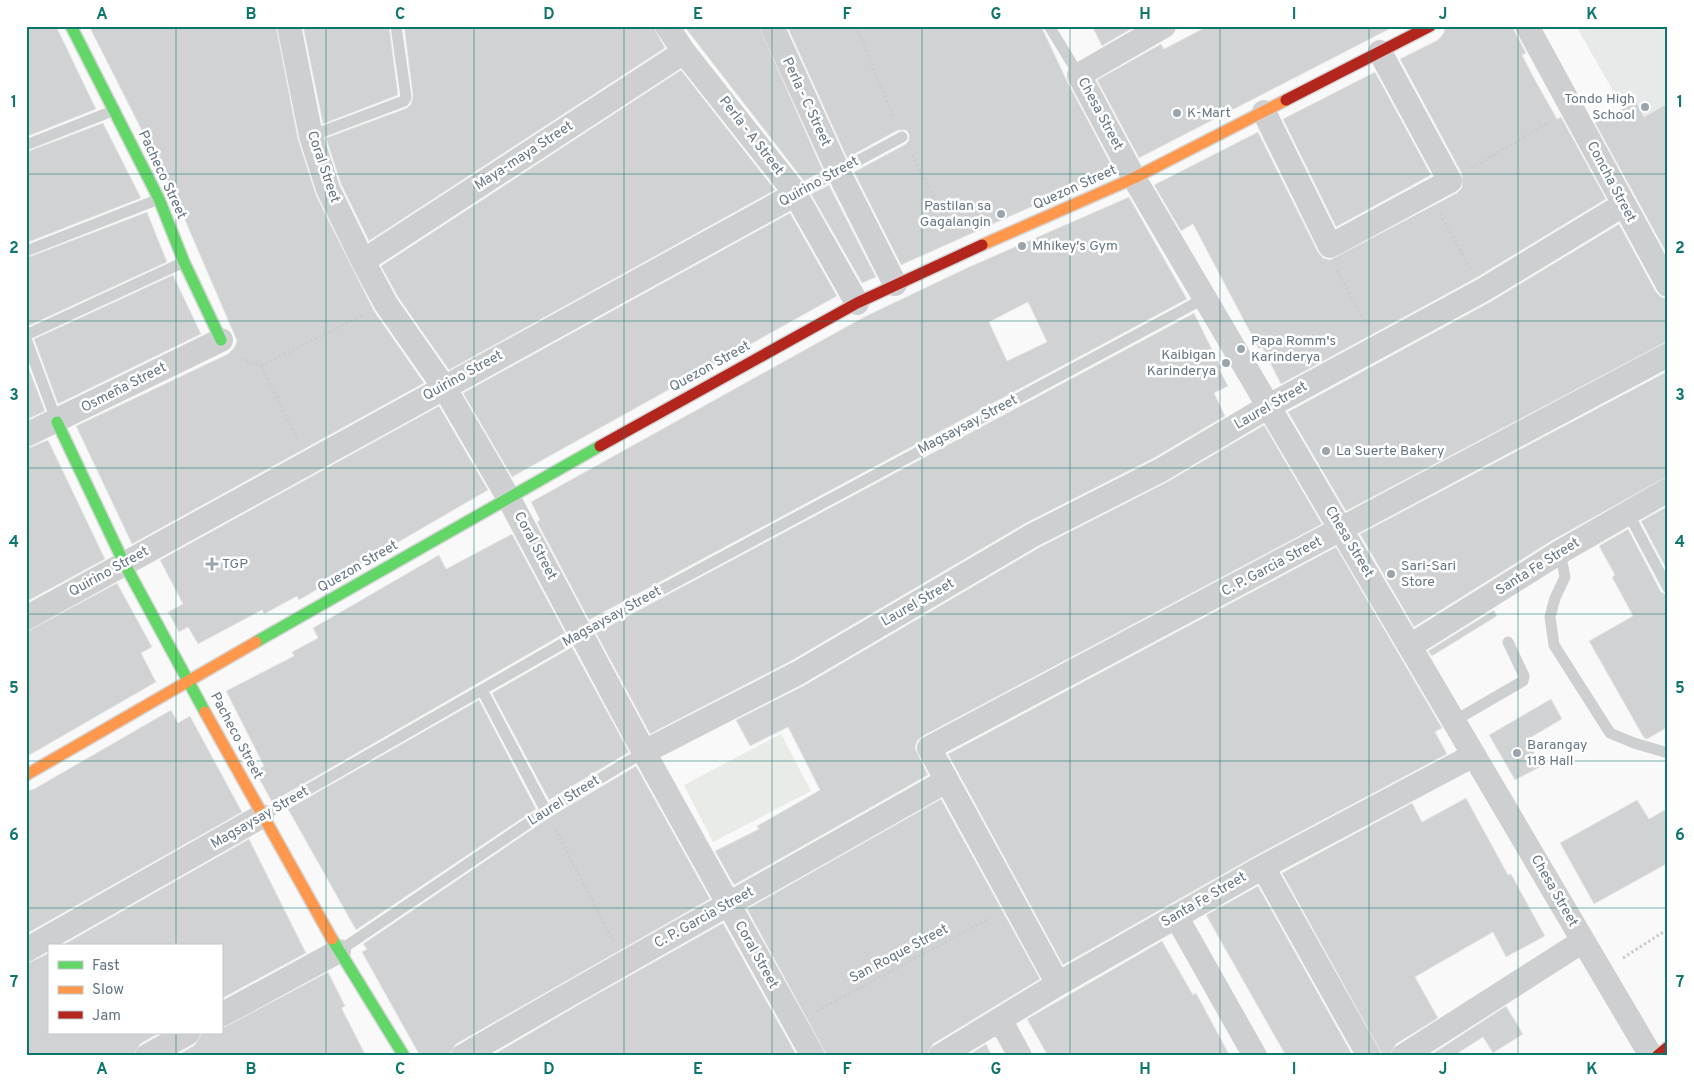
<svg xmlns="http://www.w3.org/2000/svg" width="1694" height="1082" viewBox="0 0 1694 1082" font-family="Overpass,sans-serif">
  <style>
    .built { fill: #e8e9e9 }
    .green { fill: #e8ebe6 }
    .building { fill: #d0d2d3; stroke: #e8e8e8; fill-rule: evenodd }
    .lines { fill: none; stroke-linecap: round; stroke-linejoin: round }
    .fast-casing { stroke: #d5d6d7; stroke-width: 14 }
    .slow-casing { stroke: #d5d6d7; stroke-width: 14 }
    .jam-casing { stroke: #d5d6d7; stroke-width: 14 }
    .path { stroke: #cbcccd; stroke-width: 3; stroke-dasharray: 2.5 2.5; stroke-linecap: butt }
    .lane { stroke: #cecfd0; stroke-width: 11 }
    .street { stroke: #cecfd0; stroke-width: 24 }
    .fast { stroke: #63d668; stroke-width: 11 }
    .slow { stroke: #ff974d; stroke-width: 11 }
    .jam { stroke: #b3261e; stroke-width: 11 }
    .grid { fill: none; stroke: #0f766e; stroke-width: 1; stroke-opacity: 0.55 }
    .poi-dot { fill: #99a4ac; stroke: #fff; stroke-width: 2 }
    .labels { text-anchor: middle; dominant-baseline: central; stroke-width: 5; stroke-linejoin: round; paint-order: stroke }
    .poi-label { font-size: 14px; fill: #657683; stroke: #fff; text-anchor: start }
    .street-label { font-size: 14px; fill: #657683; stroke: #fff }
    .neatline { fill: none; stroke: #0f766e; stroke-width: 2 }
    .grid-label { font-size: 16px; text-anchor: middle; font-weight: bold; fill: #0f766e }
  </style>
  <rect width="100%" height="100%" fill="#f9f9f9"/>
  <path class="built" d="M1576,26H1668V187Z"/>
  <path class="green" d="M781,734L811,791L713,842L684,785Z"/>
  <path class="building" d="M26,26H56L96,109L26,137Z
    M89,26H276L298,139L316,195L374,311L424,383L132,544L76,426L228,354L234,348L237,341L173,192Z
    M303,26H389L398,95L323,124Z
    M404,26H653L665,48L369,241L341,184L326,138L407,108L411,104L413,96Z
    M684,26H759L823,171L804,181Z
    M787,26H1041L1067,81L1114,170L901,265L854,172L906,144L909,140V134L906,130H898L847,158Z
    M1092,26H1136L1102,46Z
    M1208,26H1395L1139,158L1097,80L1161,44L1164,49Z
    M1446,26H1512L1526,53L1522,55L1535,80L1557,119L1561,117L1606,199L1476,278L1281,384L1262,347L1259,349L1193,224L1181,231L1154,185L1258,132L1318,252L1323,258L1330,260L1457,193L1462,188V174L1400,59L1438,40L1443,34Z
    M681,70L775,190L449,370L398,297L381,266Z
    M1375,72L1431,175L1336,227L1283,119Z
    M1636,102L1644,117L1668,103V256L1595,123Z
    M103,123L141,198L26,243V152Z
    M829,185L876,277L862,283L811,194Z
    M1129,197L1187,299L589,620L537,522L540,520L531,502L864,317L969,267ZM1028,302L1047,342L1007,361L989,322Z
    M147,212L167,262L26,327V258Z
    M790,213L837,296L512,477L463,393Z
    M1619,224L1656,292L1661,297L1668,299V341L1346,511L1288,412L1490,302Z
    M173,275L201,334L58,404L34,339Z
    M1194,313L1221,368L1219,369L1228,386L1214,393L1225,416L1154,458L1026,523L791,661L650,734L596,633Z
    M26,361L45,411L26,420Z
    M1668,371V476L1553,540L1414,627L1360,534Z
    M439,406L488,490L299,600L297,596L264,614L262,610L198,644L188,627L179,632L168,612L183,604L160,560Z
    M1264,425L1322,524L923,736L917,741L915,748L928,775L734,885L715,851L759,829L757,826L820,790L788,727L750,746L736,720L805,685L1040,547L1167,482Z
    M48,440L105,559L26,602V449Z
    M1668,506V572L1641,521Z
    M1628,529L1661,592L1668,595V727L1647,739L1644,738L1589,641L1633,616L1612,577L1615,575L1599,546Z
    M512,534L565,633L272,802L255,771L264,766L226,691L294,656L292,652L318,638L313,628L439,555L446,569Z
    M1336,547L1442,728L1435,732L1447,754L1257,855L1063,965L948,754Z
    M117,583L152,647L141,653L156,682L26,757V632Z
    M1494,610L1497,616L1432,656L1428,651Z
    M572,647L629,752L549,800L492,693Z
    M1551,699L1562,719L1528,739L1540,767L1515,780L1489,735Z
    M479,700L536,809L356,930L288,809Z
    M171,710L178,723L190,716L242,812L26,934V791L34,789Z
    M636,766L710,899L456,1044L449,1056H420L362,952L367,949L363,944L550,817Z
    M1466,798L1508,875L1511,874L1545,936L1506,957L1493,932L1415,977L1438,1018L1396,1044L1389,1056H1383L1282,873L1412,803L1422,822Z
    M941,799L1040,979L933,1044L926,1056H827L747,909Z
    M1637,800L1649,819L1668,808V863L1594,904L1560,843Z
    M249,839L306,953L221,999V946H61Z
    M1258,886L1353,1056H1286L1206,915Z
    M723,923L797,1056H491L590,998Z
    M1162,941L1193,995L1196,993L1230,1056H1048L1027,1019Z
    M49,953V1033H159L140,1044L133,1056H26V964Z
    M328,972L345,1006L342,1008L343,1011L366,1056H176L195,1045L202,1033H221V1029Z
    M1506,1006L1523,1034L1493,1053L1483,1037L1458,1053L1459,1056H1429Z
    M986,1044L992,1056H967Z"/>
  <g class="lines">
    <g class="fast-casing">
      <path id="fast" d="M71,26L159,199L184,262L221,340
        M57,422L124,563L205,712
        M256,642L600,446
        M332,939L404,1056"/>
    </g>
    <g class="slow-casing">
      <path id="slow" d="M982,245L1134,178L1286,100
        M205,712L332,939
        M26,775L256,642"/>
    </g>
    <g class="jam-casing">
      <path id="jam" d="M1286,100L1430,26
        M600,446L857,303L982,245
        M1657,1056L1668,1047"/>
    </g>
    <path class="path" d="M856,26L894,118
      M912,155L950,229
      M1471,168L1550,122
      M1440,214L1470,268
      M1337,270L1366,324
      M241,359L261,366L298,440
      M261,366L363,315
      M555,829L613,941
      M1623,958L1668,929
      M817,1011L992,917"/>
    <path class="lane" d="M1049,26L1079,75
      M311,136L404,101L406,97L396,26
      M26,145L115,110
      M796,194L902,137
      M26,251L159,199
      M26,335L184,262
      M26,339L57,422
      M1628,513L1668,588
      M1560,552L1565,577L1555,598L1550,617L1554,645L1610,733L1634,743L1668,753
      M482,690L546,811
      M1454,721L1523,681L1524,676L1508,642
      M262,816L581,633L1205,298
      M339,951L546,811L644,752"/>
    <path class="street" d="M289,26L311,136L328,189L363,261L386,304L444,387L508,497L644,752L813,1056
      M667,26L684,52L793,190L857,303
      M772,26L838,171L895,284
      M1164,26L1079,75L1134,178L1651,1056
      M1527,26L1668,285
      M1264,112L1330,246L1450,181L1380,52
      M363,261L684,52
      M26,435L221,340
      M26,618L796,194
      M1410,646L1560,552L1668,490
      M644,752L798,673L1033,535L1161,470L1269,406L1483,290L1623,205
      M1263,867L1369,1056
      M1176,916L1255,1056
      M26,950L262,816
      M1058,984L929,748L1668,355
      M221,1015L339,951
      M1001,1021L1020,1056
      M147,1056L188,1033
      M463,1056C623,962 785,873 946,781
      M940,1056L1058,984L1263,867L1474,755
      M1403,1056L1583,941"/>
    <use href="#fast" class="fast"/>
    <use href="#slow" class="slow"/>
    <use href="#jam" class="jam"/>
  </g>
  <path class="grid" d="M176,26V946M326,26V1056M474,26V1056M624,26V1056M772,26V1056M922,26V1056M1070,26V1056M1220,26V1056M1369,26V1056M1518,26V1056M26,174H1668M26,321H1668M26,468H1668M26,614H1668M26,761H1668M26,908H1668M176,1033V1056"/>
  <g class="poi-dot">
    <circle cx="1645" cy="107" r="5"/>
    <circle cx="1177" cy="113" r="5"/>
    <circle cx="1001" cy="214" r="5"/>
    <circle cx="1022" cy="246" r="5"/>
    <circle cx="1241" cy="349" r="5"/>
    <circle cx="1226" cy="363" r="5"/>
    <circle cx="1326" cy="451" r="5"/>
    <path d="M209.5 556.5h5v5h5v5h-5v5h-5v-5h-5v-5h5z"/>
    <circle cx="1391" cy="574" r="5"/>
    <circle cx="1517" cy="753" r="5"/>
  </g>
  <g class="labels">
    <g class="poi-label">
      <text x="1635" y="99" text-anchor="end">Tondo High<tspan x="1635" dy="16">School</tspan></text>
      <text x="1187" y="113">K-Mart</text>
      <text x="991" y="206" text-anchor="end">Pastilan sa<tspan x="991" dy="16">Gagalangin</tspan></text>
      <text x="1032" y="246">Mhikey's Gym</text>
      <text x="1251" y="341">Papa Romm's<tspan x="1251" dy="16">Karinderya</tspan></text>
      <text x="1216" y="355" text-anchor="end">Kaibigan<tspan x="1216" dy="16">Karinderya</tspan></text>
      <text x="1336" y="451">La Suerte Bakery</text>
      <text x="222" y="564">TGP</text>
      <text x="1401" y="566">Sari-Sari<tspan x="1401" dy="16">Store</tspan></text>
      <text x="1527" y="745">Barangay<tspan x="1527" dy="16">118 Hall</tspan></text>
    </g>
    <g class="street-label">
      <text transform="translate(806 102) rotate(65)">Perla - C Street</text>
      <text transform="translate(1100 114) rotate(62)">Chesa Street</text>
      <text transform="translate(751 136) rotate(52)">Perla - A Street</text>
      <text transform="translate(524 156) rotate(-33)">Maya-maya Street</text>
      <text transform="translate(323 167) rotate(71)">Coral Street</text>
      <text transform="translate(162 175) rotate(65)">Pacheco Street</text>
      <text transform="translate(819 182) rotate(-29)">Quirino Street</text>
      <text transform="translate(1611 182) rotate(62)">Concha Street</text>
      <text transform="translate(1075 188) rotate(-24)">Quezon Street</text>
      <text transform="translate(710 367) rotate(-29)">Quezon Street</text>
      <text transform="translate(463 376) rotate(-29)">Quirino Street</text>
      <text transform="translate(124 388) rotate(-27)">Osmeña Street</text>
      <text transform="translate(1271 406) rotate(-30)">Laurel Street</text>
      <text transform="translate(968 425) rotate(-28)">Magsaysay Street</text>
      <text transform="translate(1349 542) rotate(59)">Chesa Street</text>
      <text transform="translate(535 546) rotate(62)">Coral Street</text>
      <text transform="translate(358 567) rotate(-30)">Quezon Street</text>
      <text transform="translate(1272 567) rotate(-28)">C. P. Garcia Street</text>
      <text transform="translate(1538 567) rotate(-32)">Santa Fe Street</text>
      <text transform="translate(109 572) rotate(-29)">Quirino Street</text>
      <text transform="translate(918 603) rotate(-30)">Laurel Street</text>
      <text transform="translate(612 617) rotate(-29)">Magsaysay Street</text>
      <text transform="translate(236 736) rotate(62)">Pacheco Street</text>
      <text transform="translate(564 801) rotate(-32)">Laurel Street</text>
      <text transform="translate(260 818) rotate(-30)">Magsaysay Street</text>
      <text transform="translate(1554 891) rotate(60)">Chesa Street</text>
      <text transform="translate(1204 900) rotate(-30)">Santa Fe Street</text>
      <text transform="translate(704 918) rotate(-29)">C. P. Garcia Street</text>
      <text transform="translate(899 954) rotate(-28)">San Roque Street</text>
      <text transform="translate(756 955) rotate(61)">Coral Street</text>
    </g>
  </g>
  <rect width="1694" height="1082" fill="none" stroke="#ffffff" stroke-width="55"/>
  <rect x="48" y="944" width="175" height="90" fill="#ffffff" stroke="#c1c8cd"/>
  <rect x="58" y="961" width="25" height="8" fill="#63d668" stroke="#c1c8cd"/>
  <text x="92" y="970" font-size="15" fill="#657683">Fast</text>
  <rect x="58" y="986" width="25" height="8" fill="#ff974d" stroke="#c1c8cd"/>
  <text x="92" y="994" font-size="15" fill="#657683">Slow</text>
  <rect x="58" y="1011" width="25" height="8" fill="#b3261e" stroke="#c1c8cd"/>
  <text x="92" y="1020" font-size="15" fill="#657683">Jam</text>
  <rect x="28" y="28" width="1638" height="1026" class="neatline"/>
  <g class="grid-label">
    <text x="102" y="19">A</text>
    <text x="251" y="19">B</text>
    <text x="400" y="19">C</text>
    <text x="549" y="19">D</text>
    <text x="698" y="19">E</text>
    <text x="847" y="19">F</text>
    <text x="996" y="19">G</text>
    <text x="1145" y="19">H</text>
    <text x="1294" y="19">I</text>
    <text x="1443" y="19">J</text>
    <text x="1592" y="19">K</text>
    <text x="14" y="107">1</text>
    <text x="1680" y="107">1</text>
    <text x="14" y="253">2</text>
    <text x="1680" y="253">2</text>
    <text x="14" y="400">3</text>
    <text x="1680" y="400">3</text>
    <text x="14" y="547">4</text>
    <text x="1680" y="547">4</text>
    <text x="14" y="693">5</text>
    <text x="1680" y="693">5</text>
    <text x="14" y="840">6</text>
    <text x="1680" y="840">6</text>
    <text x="14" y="987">7</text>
    <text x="1680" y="987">7</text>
    <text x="102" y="1074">A</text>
    <text x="251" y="1074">B</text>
    <text x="400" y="1074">C</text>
    <text x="549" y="1074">D</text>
    <text x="698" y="1074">E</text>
    <text x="847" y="1074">F</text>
    <text x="996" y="1074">G</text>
    <text x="1145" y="1074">H</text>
    <text x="1294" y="1074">I</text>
    <text x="1443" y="1074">J</text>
    <text x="1592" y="1074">K</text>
  </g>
</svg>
